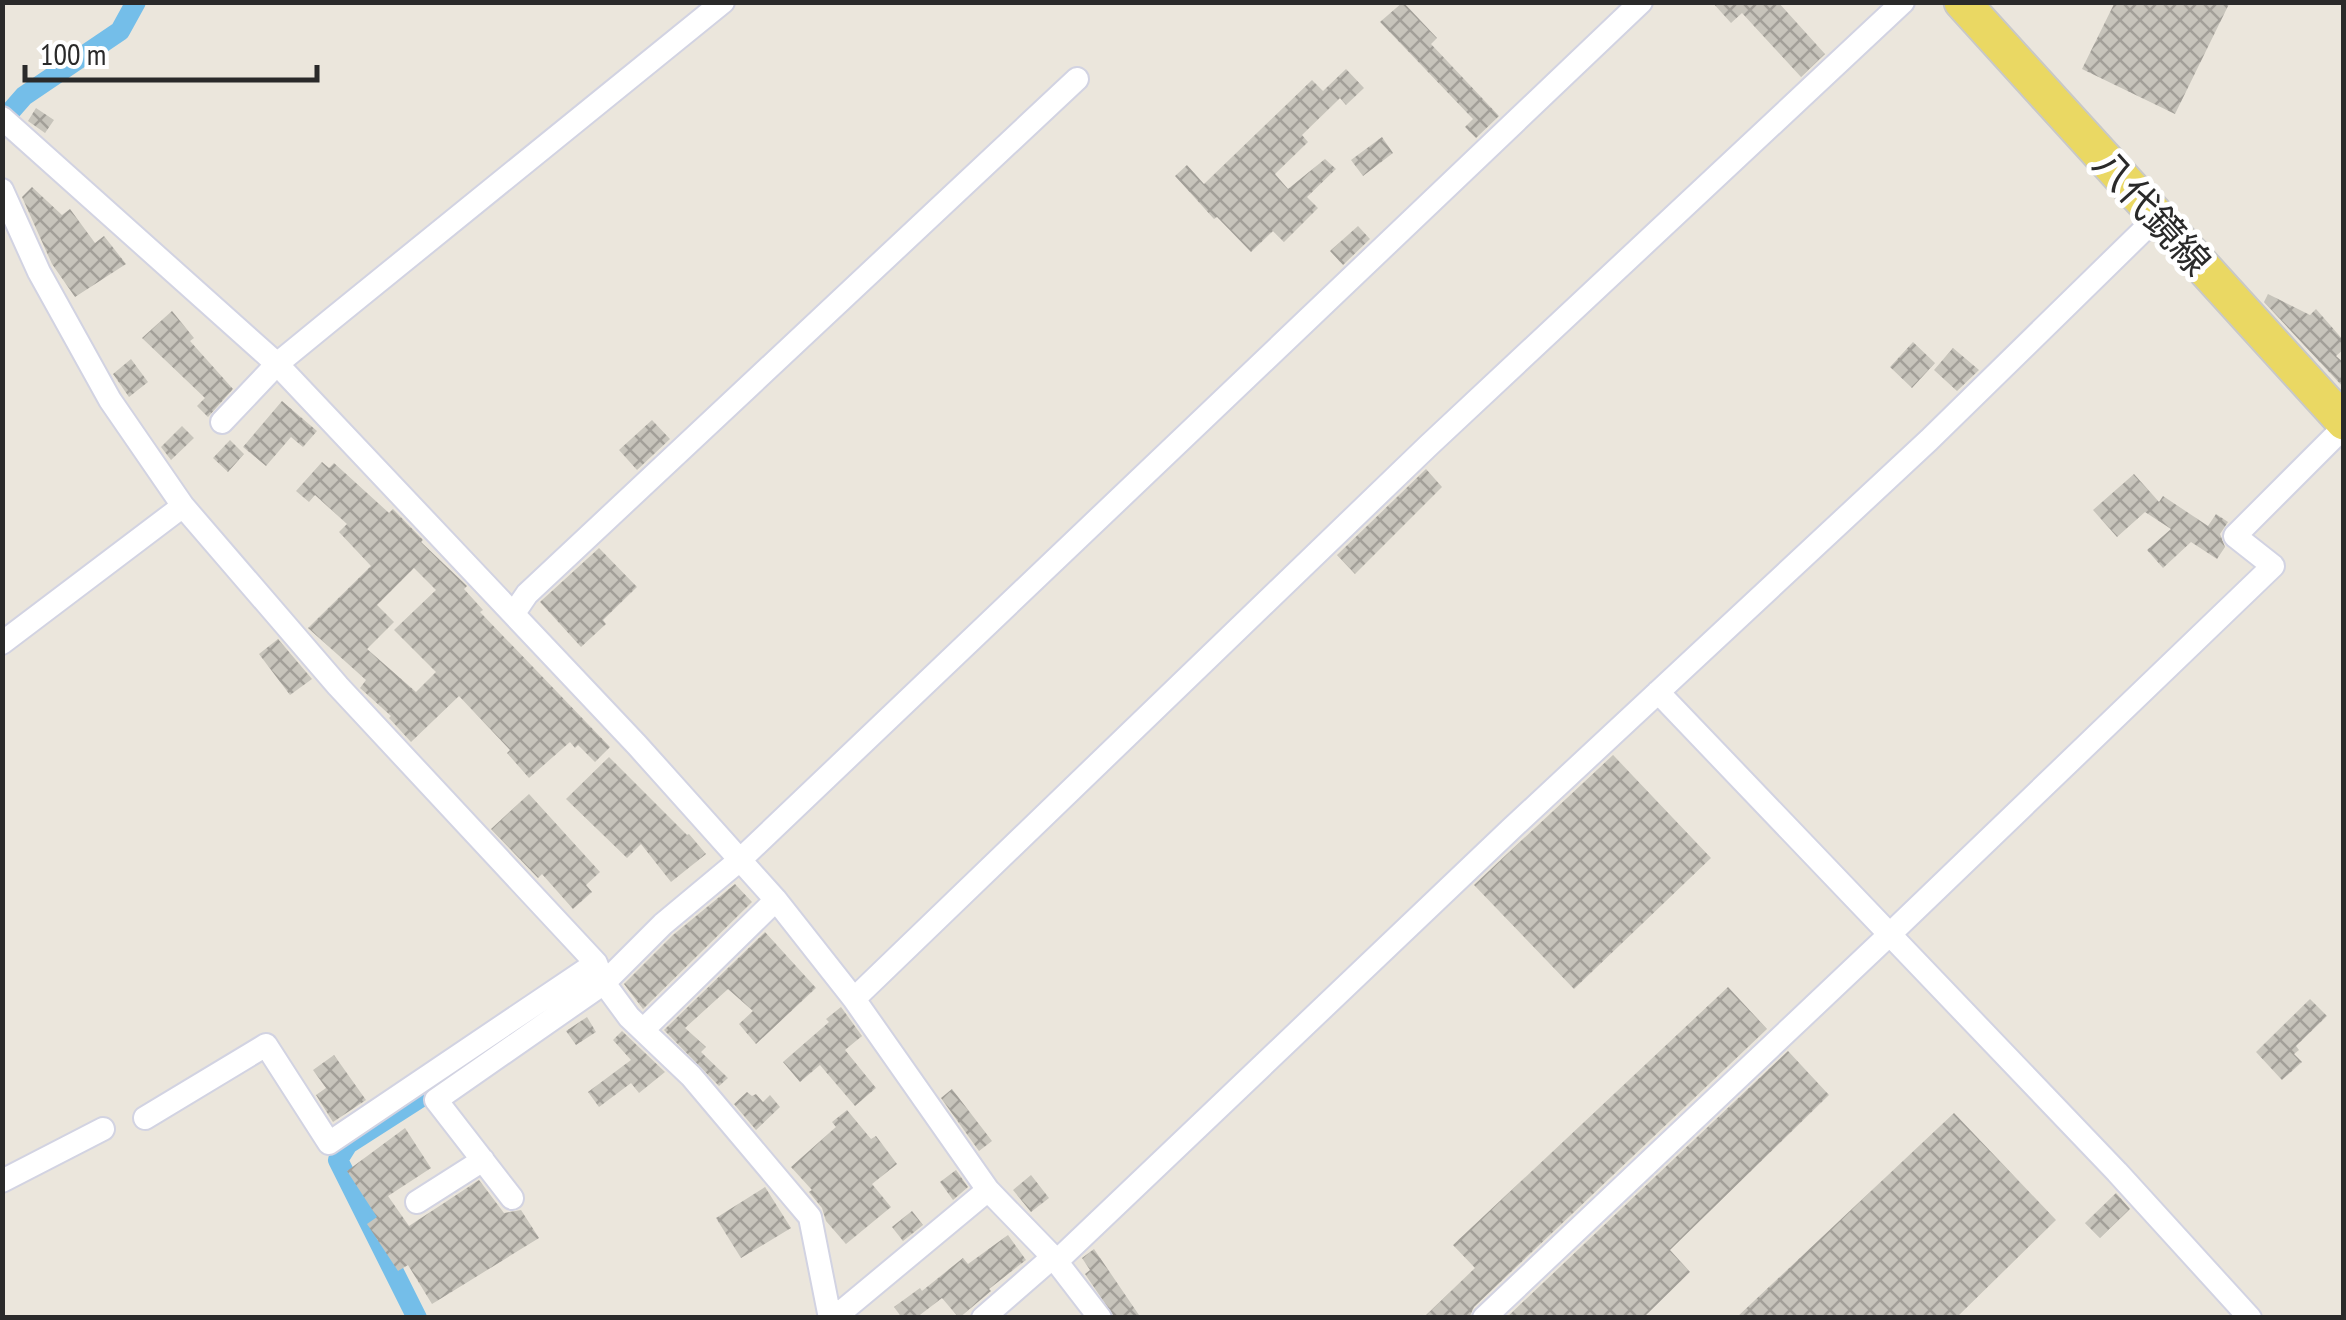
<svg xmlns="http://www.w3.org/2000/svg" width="2346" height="1320" viewBox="0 0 2346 1320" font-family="'PT Sans Narrow','Noto Sans JP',sans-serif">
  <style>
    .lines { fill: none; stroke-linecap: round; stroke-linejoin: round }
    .canal { stroke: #74bee9; stroke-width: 20 }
    .building { fill: url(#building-cross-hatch); fill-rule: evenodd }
    .minor-casing { stroke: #d2d3e2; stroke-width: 26 }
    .primary-casing { stroke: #c8c8c8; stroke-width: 39 }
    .minor { stroke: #fff; stroke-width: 22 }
    .primary { stroke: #ead863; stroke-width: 35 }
    .labels { text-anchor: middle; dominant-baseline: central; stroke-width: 10; stroke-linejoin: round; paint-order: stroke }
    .street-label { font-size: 38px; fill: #2a2a2a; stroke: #fff }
  </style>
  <defs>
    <pattern id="building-cross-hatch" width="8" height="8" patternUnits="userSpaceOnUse" patternTransform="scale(2.5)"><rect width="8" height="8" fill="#c7c4bb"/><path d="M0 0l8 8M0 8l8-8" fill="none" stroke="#a29f98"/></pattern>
  </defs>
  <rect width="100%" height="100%" fill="#ebe6dc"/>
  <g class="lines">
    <path class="canal" d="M10,112L24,96L120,31L136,2
      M417,1318L338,1160L348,1144L451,1078"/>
  </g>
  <path class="building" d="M1403,2L1437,38L1431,44L1499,116L1476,138L1465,127L1473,119L1380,22Z
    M1712,2H1778L1825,54L1801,77L1742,13L1731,23Z
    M2115,2H2230L2175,114L2082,69Z
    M1346,69L1364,88L1346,105L1340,98L1302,135L1308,142L1275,174L1288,189L1325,159L1336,169L1307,197L1318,208L1284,242L1273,231L1251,252L1217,217L1214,219L1175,176L1187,165L1204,184L1312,80L1323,91Z
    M36,108L54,120L45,133L28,121Z
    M1382,137L1393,153L1363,176L1351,160Z
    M32,187L62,215L70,209L95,243L104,236L126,264L75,297L52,264L22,197Z
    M1358,226L1370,239L1343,265L1330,251Z
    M2268,294L2310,315L2316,309L2344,341V349L2336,356L2344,363V388L2264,302Z
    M172,311L194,338L190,341L233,389L208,417L197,406L205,398L142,338Z
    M1913,342L1935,363L1912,388L1890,367Z
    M1953,348L1979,370L1957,391L1934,370Z
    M131,359L148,382L129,397L113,374Z
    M282,401L317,431L303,447L291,437L266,466L243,447Z
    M652,420L670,439L637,470L619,450Z
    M182,426L194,438L171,460L161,447Z
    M230,440L244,454L228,472L213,458Z
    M322,462L329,468L334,463L389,513L393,509L423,540L421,542L467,586L464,589L483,610L480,612L610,747L595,762L578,745L575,748L570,742L529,778L507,753L510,750L459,696L411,742L389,718L391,716L360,688L366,680L308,628L371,566L339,532L347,524L315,495L309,502L296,491ZM414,568L436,590L394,630L436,672L416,692L367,649L394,622L377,605Z
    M1426,469L1442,487L1355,574L1337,555Z
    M2134,474L2159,502L2163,496L2208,526L2216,514L2228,522L2220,534L2225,547L2217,559L2191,542L2163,568L2147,550L2171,529L2145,512L2117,537L2093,510Z
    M599,548L637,587L603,620L606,624L581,647L540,602Z
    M278,639L312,679L290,695L259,654Z
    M1613,755L1711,858L1574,989L1474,885Z
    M609,757L687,835L689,834L706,854L671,882L641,844L627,858L566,799Z
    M529,794L600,872L586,885L592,892L573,909L542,874L538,878L491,829Z
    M735,884L752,902L643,1009L624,984L673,935Z
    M765,932L816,988L756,1044L739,1024L753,1011L728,989L685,1028L706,1047L701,1052L728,1078L719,1086L664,1030Z
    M1728,987L1767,1029L1474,1307L1469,1318H1423L1475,1268L1453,1245Z
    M2310,999L2327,1016L2296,1046L2299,1050L2294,1054L2302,1062L2282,1080L2256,1052Z
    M841,1007L862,1036L845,1050L876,1088L855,1106L820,1065L800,1082L783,1062L829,1022L826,1019Z
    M587,1017L596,1032L576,1045L566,1031Z
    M622,1031L665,1072L639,1093L631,1083L599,1107L588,1092L631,1060L613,1040Z
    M1788,1051L1829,1095L1670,1250L1690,1272L1643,1318H1506Z
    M334,1055L366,1100L333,1122L316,1095L326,1088L313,1070Z
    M952,1089L992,1141L979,1151L941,1098Z
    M747,1092L752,1096L756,1094L763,1102L770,1095L780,1107L756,1130L734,1104Z
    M847,1110L871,1139L876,1136L897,1164L872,1184L891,1207L846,1244L826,1221L822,1208L809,1192L812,1190L791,1167L836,1127L832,1122Z
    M1954,1113L2056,1220L1956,1318H1736Z
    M405,1128L431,1168L388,1196L409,1226L479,1180L504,1213L521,1210L539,1238L432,1304L408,1265L398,1271L367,1224L377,1217L347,1171Z
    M956,1170L968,1187L953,1200L940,1182Z
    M1031,1175L1049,1198L1031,1212L1013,1190Z
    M765,1187L791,1228L741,1258L716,1218Z
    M2116,1193L2130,1209L2100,1238L2085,1223Z
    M912,1211L923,1225L903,1241L892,1227Z
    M1008,1235L1026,1260L989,1289L991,1291L959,1318L942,1298L916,1318H902L894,1307L920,1288L922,1291L963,1258L968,1264Z
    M1094,1249L1141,1318H1115L1085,1274L1090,1270L1082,1258Z"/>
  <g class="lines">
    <g class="minor-casing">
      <path id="minor" d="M2,118L277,364L637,745L776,900L854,999L988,1190L1053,1257L1100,1318
        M2,190L39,272L110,400L183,506L338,686L596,963L604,983L436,1100L512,1198
        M222,422L277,364L332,319L723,2
        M514,613L527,594L1077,79
        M2,643L183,506
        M1658,692L2117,1172L2250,1318
        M854,999L1428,446L1903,2
        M643,1030L776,900
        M145,1118L266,1045L329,1143L596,963
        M2,1181L103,1129
        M417,1202L483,1160
        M1056,1262L1511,829L1929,440L2157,217
        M830,1318L810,1217L691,1076L629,1017L604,983L663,924L741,859L1641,2
        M834,1318L988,1190
        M983,1318L1053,1257
        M1484,1318L1889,935L2273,566L2235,536L2344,427"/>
    </g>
    <g class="primary-casing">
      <path id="primary" d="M1962,2L2344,422"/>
    </g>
    <use href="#minor" class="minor"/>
    <use href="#primary" class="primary"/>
  </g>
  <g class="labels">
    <g class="street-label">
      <text transform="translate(2153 212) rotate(48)">八代鏡線</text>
    </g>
  </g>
  <rect width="2346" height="1320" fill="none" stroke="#2a2a2a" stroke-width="10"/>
  <path d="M25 65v15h292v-15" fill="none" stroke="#2a2a2a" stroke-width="5"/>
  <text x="40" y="65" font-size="30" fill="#2a2a2a" stroke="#ffffff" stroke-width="8" paint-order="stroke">100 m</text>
</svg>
